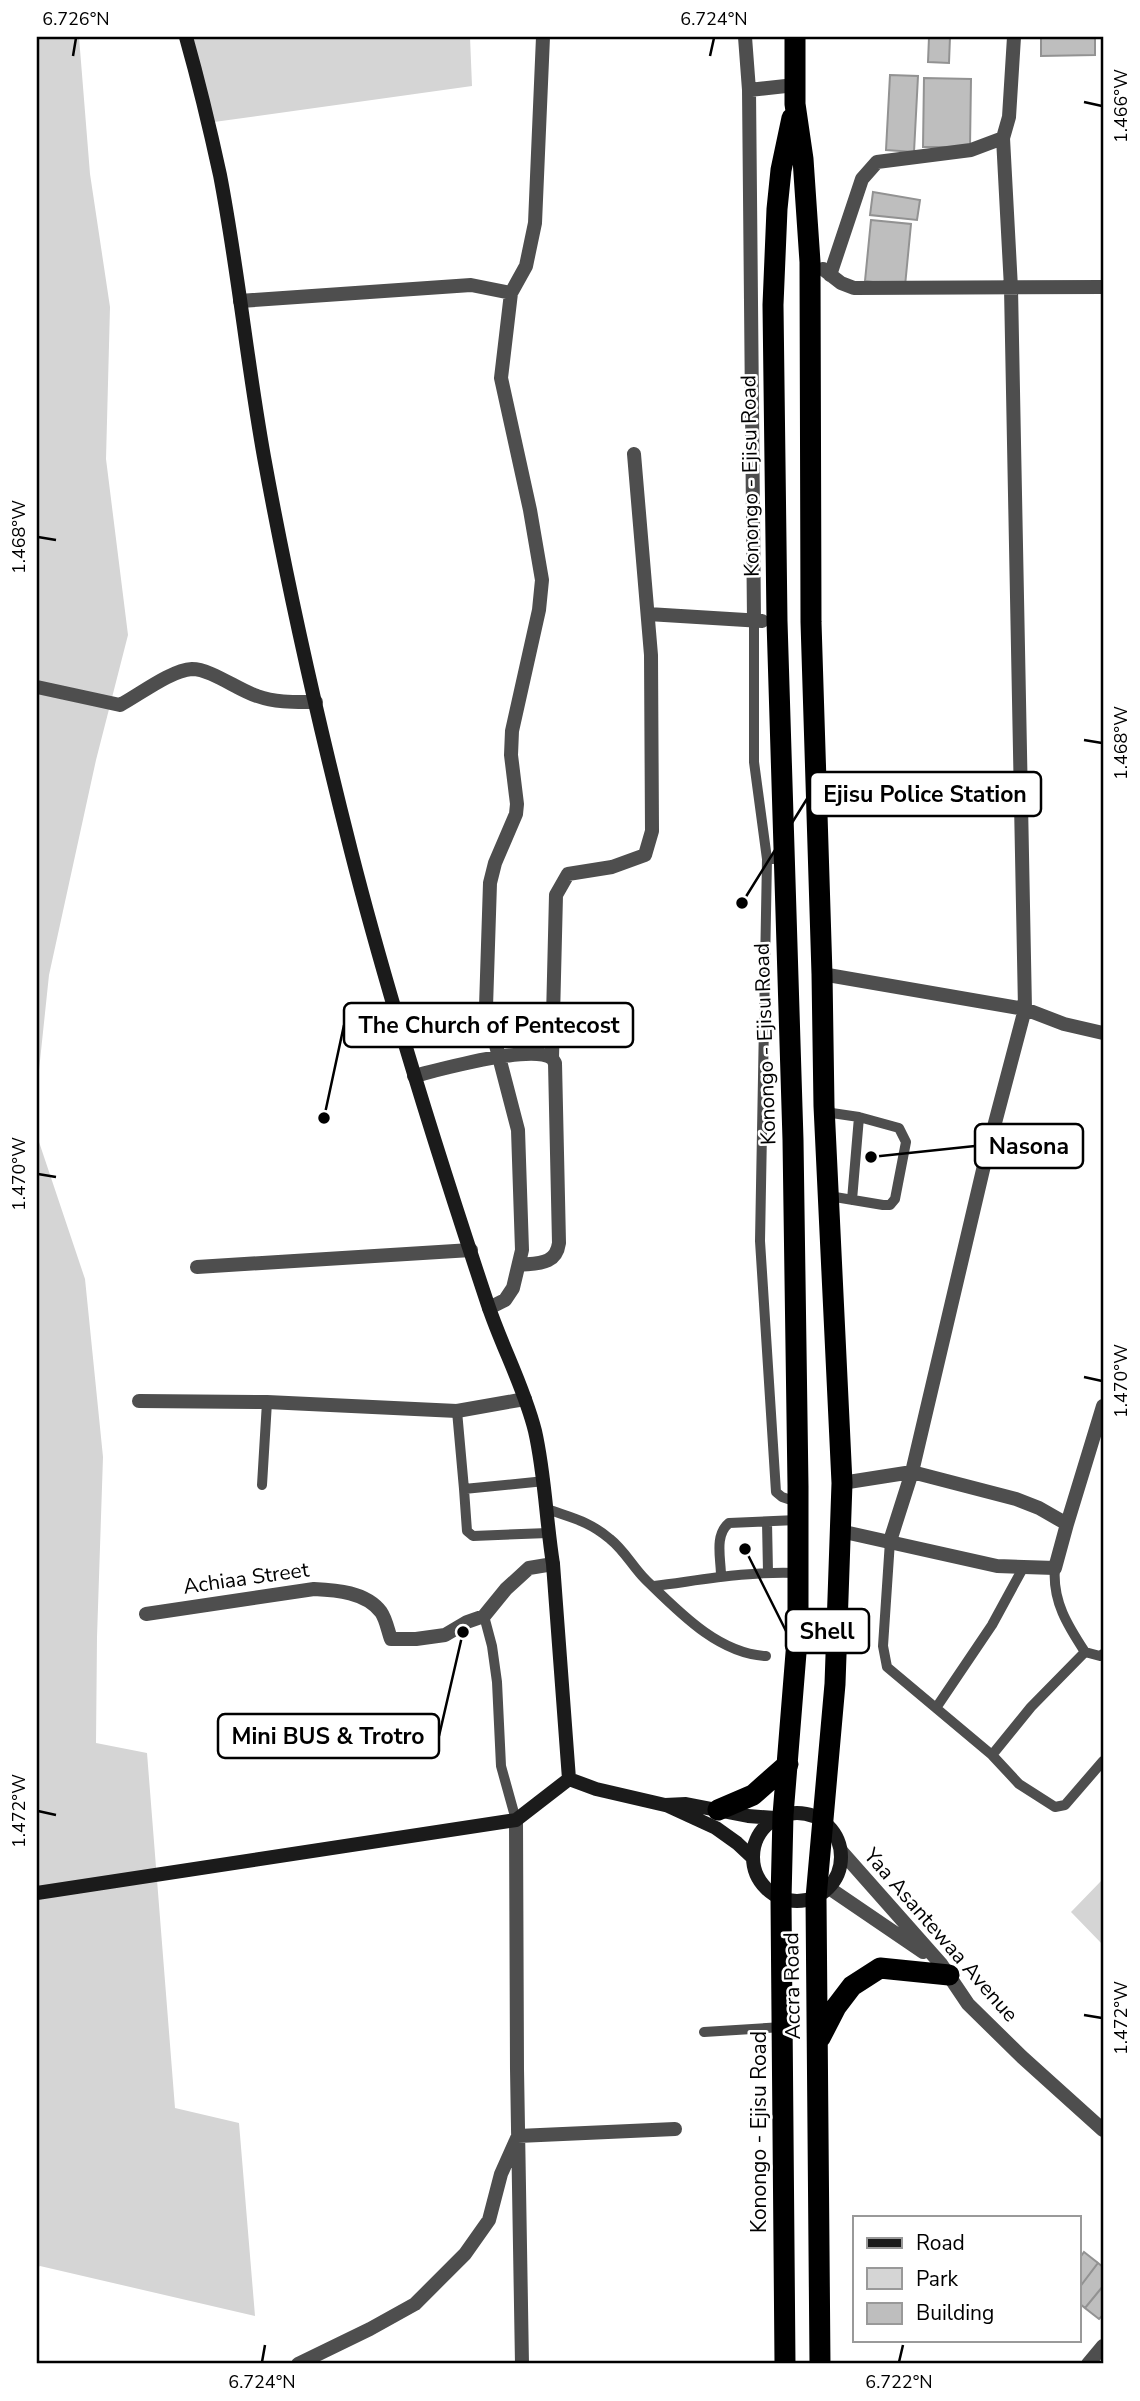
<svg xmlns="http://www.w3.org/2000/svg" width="1140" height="2401" viewBox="0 0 1140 2401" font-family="'Nunito Sans',sans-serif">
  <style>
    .green { fill: #d5d5d5 }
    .building { fill: #bebebe; stroke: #929292; stroke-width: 2 }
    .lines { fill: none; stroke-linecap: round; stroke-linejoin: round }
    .lane { stroke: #4e4e4e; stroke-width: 10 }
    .street { stroke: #4e4e4e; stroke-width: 14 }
    .secondary { stroke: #1b1b1b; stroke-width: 14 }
    .highway { stroke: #000; stroke-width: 21 }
    .ticks { fill: none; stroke: #000; stroke-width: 2.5 }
    .labels { text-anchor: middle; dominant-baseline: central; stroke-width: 5; stroke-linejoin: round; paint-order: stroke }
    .street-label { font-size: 21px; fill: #000; stroke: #fff }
    .leader { fill: none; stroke: #000; stroke-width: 2.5 }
    .callout-dot { fill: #000; stroke: #fff; stroke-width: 2.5 }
    .callout { fill: #fff; stroke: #000; stroke-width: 2.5 }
    .callout-label { font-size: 23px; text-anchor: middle; font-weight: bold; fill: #000 }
    .neatline { fill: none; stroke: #000; stroke-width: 2.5 }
    .ticks-label { font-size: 18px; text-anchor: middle; fill: #000 }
  </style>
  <rect width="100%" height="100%" fill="#fff"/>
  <path class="green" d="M37,37H79L90,174L110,307L106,459L128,635L96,760L49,975L37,1089Z
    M193,37H470L472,86L214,122Z
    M37,1136L85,1279L103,1457L97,1637L96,1743L147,1753L175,2108L239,2123L255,2316L40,2266L37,2268Z
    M1103,1879V1945L1071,1912Z"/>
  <path class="building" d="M929,37H950L949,63L928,62Z
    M1041,37H1095V55L1041,56Z
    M890,75L918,76L914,152L886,150Z
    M924,78L971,79L970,147H923Z
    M873,192L920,200L917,220L870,215Z
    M871,220L911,224L905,286L865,281Z
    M1084,2252L1098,2263L1079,2288V2259Z
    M1098,2263L1103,2267V2286L1085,2308L1079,2303V2288Z
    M1103,2286V2315L1099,2319L1085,2308Z"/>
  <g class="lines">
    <path class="lane" d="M754,621V762L767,859
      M784,859H767L760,1241L776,1492L782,1497L797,1502
      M825,1112L859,1117L899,1128L906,1142L895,1199L890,1205H883L829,1196
      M852,1200L859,1117
      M457,1411L464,1489L545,1481
      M262,1485L267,1402
      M464,1489L467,1531L473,1536L548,1533
      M547,1509C572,1518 589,1521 610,1539C624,1550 633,1567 645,1579C678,1611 718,1654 766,1656
      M767,1522L768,1572
      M890,1541L883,1646L887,1667L992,1755L1019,1784L1055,1807L1065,1805L1103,1761
      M1055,1568C1052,1601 1068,1626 1085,1652L1100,1656L1103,1654
      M721,1576C721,1559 714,1535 729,1523L797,1520
      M654,1586C702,1580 748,1571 797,1573
      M484,1616L492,1646L497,1682L501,1766L516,1820
      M936,1708L992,1625L1023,1568
      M992,1755L1031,1707L1085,1652
      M704,2032L783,2027"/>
    <path class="street" d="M745,37L749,90L754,621
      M749,90L795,85
      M823,269L841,283L854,288L1103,287
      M830,275L862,179L877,162L971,150L1003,138L1009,117L1014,37
      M240,301L471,285L511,293
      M648,614L762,621
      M37,687L120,705C139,695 171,670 192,669C211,669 238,690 257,696C277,703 296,702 316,702
      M822,974L1025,1009L1064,1024L1103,1033
      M414,1076C442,1069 530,1044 552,1058
      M520,1265C538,1263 556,1265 559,1243L555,1063L552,1058L556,895L568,874L612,867L645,855L652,831L651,655L634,454
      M197,1267L471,1250
      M489,1308L505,1300L513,1288L522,1250L518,1130L486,1007L490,883L495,863L516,814L517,804L511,755L512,731L539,610L542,580L530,510L501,378L511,293L526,266L535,223L543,37
      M139,1401L267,1402L457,1411L525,1399
      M842,1483L912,1472L1016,1499L1039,1508L1067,1524
      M840,1531L997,1566L1055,1568L1067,1524L1103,1406
      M890,1541L912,1472L986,1157L1025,1009L1011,288L1003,138
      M146,1614L314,1589C336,1590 366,1592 381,1612C386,1619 388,1631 391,1639H416L445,1635L467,1622L484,1616L506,1589L529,1568L553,1564
      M516,1820L517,2069L522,2364
      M841,1851L941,1964L968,2004L1022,2057L1103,2130
      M829,1888L923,1952
      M298,2364L370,2329L415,2304L465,2254L489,2220L501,2174L518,2136L675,2129
      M1088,2364L1103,2346"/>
    <path class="secondary" d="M186,37C199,83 210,129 220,175C238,268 247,363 264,457C288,589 318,721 351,851C390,1004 438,1155 488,1305C502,1347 524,1387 535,1431C545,1475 546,1520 553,1564L569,1779L596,1789L665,1805L686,1804L748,1816L775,1818
      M666,1805L716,1828L737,1843L753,1858
      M753 1857a44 44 0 1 1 88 0a44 44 0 1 1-88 0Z
      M37,1893L516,1820L569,1779"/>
    <path class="highway" d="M795,37V104L803,159L810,262L811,622L822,974L824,1106L842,1483L835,1684L816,1898L820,2364
      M718,1810L753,1795L788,1764
      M820,2038L836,2007L852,1986L880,1968L949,1975
      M785,2364L781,1899L783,1815L798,1628V1486L793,1140L777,621L773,305L777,209L781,170L792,118"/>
  </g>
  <path class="ticks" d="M73,56L76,38M710,56L714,38M1084,102L1102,106M38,537L56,540M1084,740L1102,743M38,1174L56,1177M1084,1377L1102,1381M38,1811L56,1815M1084,2015L1102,2018M262,2362L265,2345M899,2362L903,2345"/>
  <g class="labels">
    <g class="street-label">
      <text transform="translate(750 476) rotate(-91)">Konongo - Ejisu Road</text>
      <text transform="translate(765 1044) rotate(-92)">Konongo - Ejisu Road</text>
      <text transform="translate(246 1578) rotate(-8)">Achiaa Street</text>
      <text transform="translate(941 1935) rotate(49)">Yaa Asantewaa Avenue</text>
      <text transform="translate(792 1986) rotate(-91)">Accra Road</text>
      <text transform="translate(759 2132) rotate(-90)">Konongo - Ejisu Road</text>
    </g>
  </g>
  <path class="leader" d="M742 903L810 794M324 1118L344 1025M871 1157L975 1146M745 1549L786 1631M463 1632L439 1736"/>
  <g class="callout-dot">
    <circle cx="742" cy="903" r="7"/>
    <circle cx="324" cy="1118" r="7"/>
    <circle cx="871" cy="1157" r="7"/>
    <circle cx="745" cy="1549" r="7"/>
    <circle cx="463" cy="1632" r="7"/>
  </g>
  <g class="callout">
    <rect x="810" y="772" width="231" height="44" rx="7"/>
    <rect x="344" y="1003" width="289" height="44" rx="7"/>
    <rect x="975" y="1124" width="108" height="44" rx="7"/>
    <rect x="786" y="1609" width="83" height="44" rx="7"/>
    <rect x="218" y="1714" width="221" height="44" rx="7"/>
  </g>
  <g class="callout-label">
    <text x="925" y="802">Ejisu Police Station</text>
    <text x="489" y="1033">The Church of Pentecost</text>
    <text x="1029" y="1154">Nasona</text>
    <text x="827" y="1639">Shell</text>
    <text x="328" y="1744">Mini BUS &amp; Trotro</text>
  </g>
  <rect width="1140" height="2401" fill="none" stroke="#ffffff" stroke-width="77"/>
  <rect x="853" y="2216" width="228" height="126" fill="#ffffff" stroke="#999999" stroke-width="2"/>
  <rect x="867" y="2238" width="35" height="10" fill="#1b1b1b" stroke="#999999" stroke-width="2"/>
  <text x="916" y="2250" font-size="21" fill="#000000">Road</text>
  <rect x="867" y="2268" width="35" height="21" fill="#d5d5d5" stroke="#999999" stroke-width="2"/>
  <text x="916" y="2286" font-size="21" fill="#000000">Park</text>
  <rect x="867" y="2303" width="35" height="21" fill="#bebebe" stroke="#999999" stroke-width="2"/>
  <text x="916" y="2320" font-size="21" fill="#000000">Building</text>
  <rect x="38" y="38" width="1064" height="2324" class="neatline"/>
  <g class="ticks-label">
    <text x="76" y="25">6.726°N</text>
    <text x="714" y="25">6.724°N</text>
    <text transform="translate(1121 106) rotate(-90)" y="6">1.466°W</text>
    <text transform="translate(19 537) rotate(-90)" y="6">1.468°W</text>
    <text transform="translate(1121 743) rotate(-90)" y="6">1.468°W</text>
    <text transform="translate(19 1174) rotate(-90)" y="6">1.470°W</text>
    <text transform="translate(1121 1381) rotate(-90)" y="6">1.470°W</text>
    <text transform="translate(19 1811) rotate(-90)" y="6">1.472°W</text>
    <text transform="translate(1121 2018) rotate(-90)" y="6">1.472°W</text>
    <text x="262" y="2388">6.724°N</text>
    <text x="899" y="2388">6.722°N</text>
  </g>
</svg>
